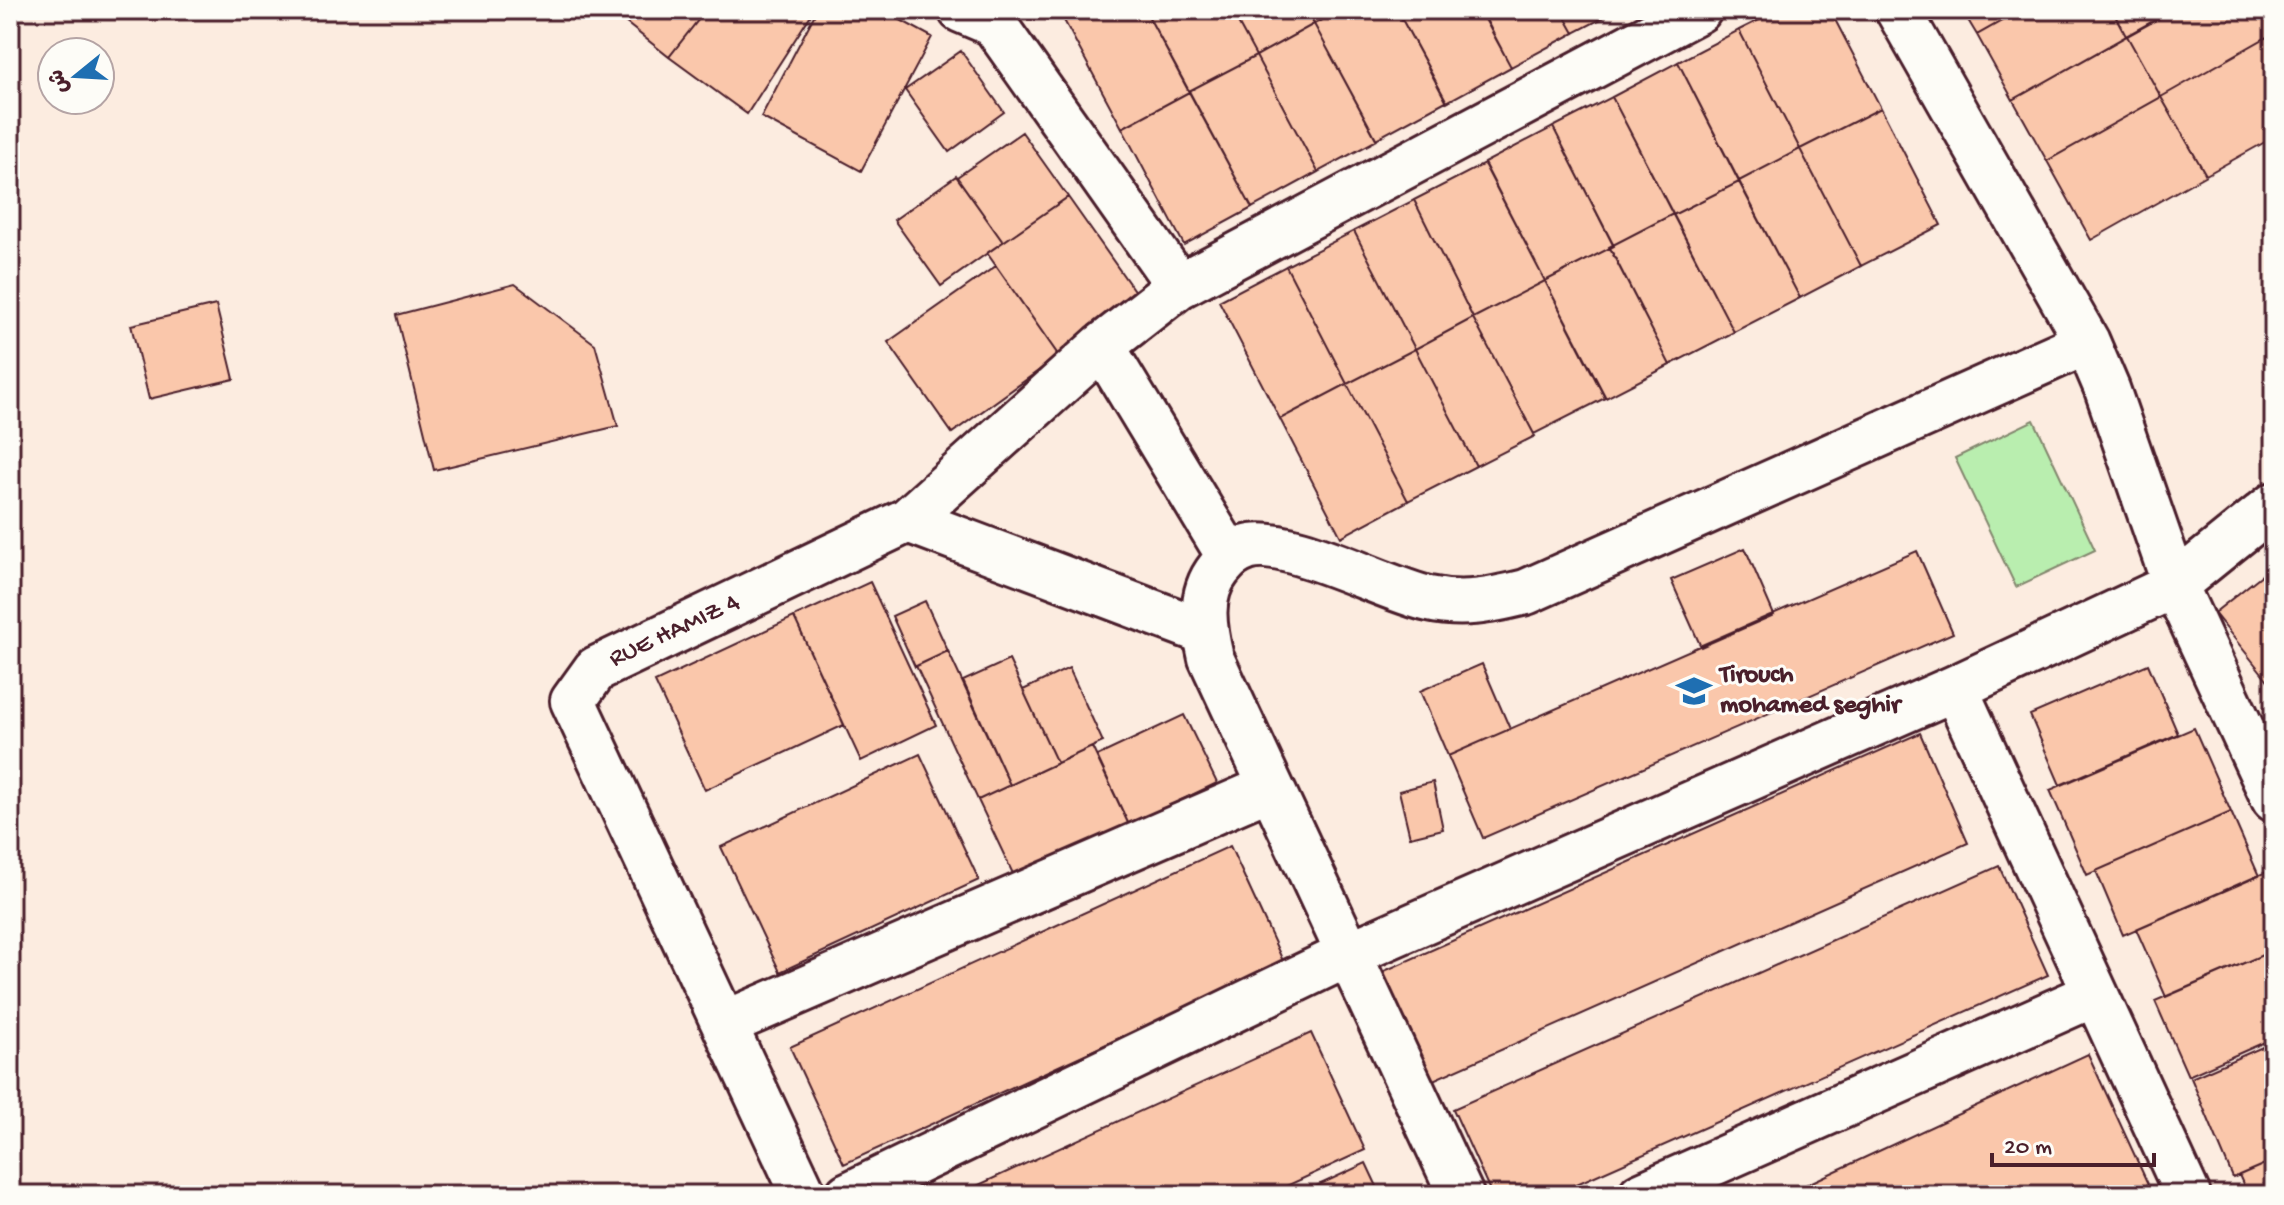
<svg xmlns="http://www.w3.org/2000/svg" width="2284" height="1205" viewBox="0 0 2284 1205" font-family="'Gochi Hand','Playpen Sans Arabic',sans-serif">
  <style>
    .green { fill: #b9eeaf; stroke: #82866d; stroke-width: 2 }
    .building { fill: #fac7ab; stroke: #4a1f2b; stroke-width: 2 }
    .lines { fill: none; stroke-linecap: round; stroke-linejoin: round }
    .minor-casing { stroke: #4a1f2b; stroke-width: 50 }
    .minor { stroke: #fdfcf7; stroke-width: 44 }
    .labels { text-anchor: middle; dominant-baseline: central; stroke-width: 6; stroke-linejoin: round; paint-order: stroke }
    .street-label { font-size: 26px; fill: #4a1f2b; stroke: #fdfcf7 }
    .poi-label { font-size: 26px; font-weight: bold; fill: #4a1f2b; stroke: #fdfcf7; text-anchor: start }
  </style>
  <rect width="100%" height="100%" fill="#fcece0"/>
  <filter id="ink" filterUnits="userSpaceOnUse"><feTurbulence type="fractalNoise" baseFrequency=".0125" numOctaves="2"/><feDisplacementMap in="SourceGraphic" scale="16" xChannelSelector="R" yChannelSelector="G"/><feConvolveMatrix kernelMatrix="1 2 1 2 8 2 1 2 1" color-interpolation-filters="sRGB"/></filter>
  <g filter="url(#ink)">
    <path class="green" d="M2034,420L2095,550L2016,587L1955,458Z"/>
    <path class="building" d="M610,10H706L669,57Z
      M706,10H814L747,114L669,57Z
      M817,10H882L932,37L861,171L761,117Z
      M1145,10L1189,92L1122,128L1059,11Z
      M1145,10H1231L1256,56L1189,91Z
      M1231,10H1307L1314,24L1256,56Z
      M1307,10H1340L1314,24Z
      M1340,10H1397L1446,101L1376,139L1314,24Z
      M1397,10H1481L1511,67L1447,102Z
      M1480,10H1561L1574,33L1511,67Z
      M1561,10H1618L1574,33Z
      M1779,10H1830L1881,108L1800,149L1739,30Z
      M1962,10H2021L1977,35Z
      M2021,10H2112L2126,36L2013,100L1977,35Z
      M2112,10H2173L2126,36Z
      M2174,10H2265L2274,25V33L2161,97L2127,36Z
      M1314,24L1377,140L1318,172L1256,56Z
      M1739,30L1800,149L1739,181L1678,62Z
      M2274,33V137L2206,175L2161,97Z
      M2127,36L2161,97L2047,161L2013,100Z
      M961,51L1004,112L949,152L905,90Z
      M1256,56L1318,172L1252,208L1189,91Z
      M1678,62L1739,182L1673,215L1612,97Z
      M1189,92L1252,208L1184,245L1122,128Z
      M1612,97L1673,214L1613,245L1553,127Z
      M2161,97L2206,175L2091,240L2047,161Z
      M1881,108L1941,225L1861,266L1800,149Z
      M1553,127L1614,246L1545,281L1484,163Z
      M1022,132L1068,197L1003,242L957,177Z
      M1800,149L1861,266L1800,298L1739,181Z
      M1484,164L1545,281L1473,318L1414,200Z
      M956,176L1003,242L941,286L894,220Z
      M1739,182L1800,298L1734,332L1673,215Z
      M1068,197L1140,299L1059,356L987,253Z
      M1414,200L1473,318L1415,349L1354,231Z
      M1673,214L1734,332L1670,365L1609,247Z
      M1354,231L1415,349L1347,384L1286,266Z
      M1610,248L1670,365L1606,398L1545,281Z
      M996,266L1059,356L952,433L888,342Z
      M1286,266L1347,384L1280,419L1219,301Z
      M1545,281L1605,398L1534,434L1473,318Z
      M515,284L595,344L618,426L434,470L396,315Z
      M216,305L234,379L149,399L131,325Z
      M1473,318L1535,436L1476,466L1415,349Z
      M1415,349L1476,466L1408,501L1347,384Z
      M1347,384L1408,501L1341,537L1280,419Z
      M1745,548L1774,615L1701,647L1671,580Z
      M1917,551L1953,633L1483,838L1448,756Z
      M2273,566L2274,567V688L2214,613Z
      M870,582L936,725L861,761L794,617Z
      M925,601L948,651L915,667L892,616Z
      M794,617L844,725L705,790L655,682Z
      M948,651L1010,785L978,800L916,666Z
      M1009,660L1057,763L1010,785L963,681Z
      M1482,664L1510,729L1448,756L1420,691Z
      M2148,664L2178,734L2060,785L2030,715Z
      M1069,668L1103,742L1057,763L1023,690Z
      M1184,715L1217,783L1129,825L1097,756Z
      M2194,728L2231,812L2087,875L2050,790Z
      M1920,733L1968,843L1422,1085L1373,976Z
      M1092,747L1129,825L1015,878L978,800Z
      M920,754L979,880L780,972L721,847Z
      M1433,782L1443,829L1410,837L1399,791Z
      M2231,812L2259,876L2123,935L2096,871Z
      M1230,846L1284,963L844,1164L790,1047Z
      M1999,866L2048,975L1552,1195H1492L1453,1109Z
      M2273,869L2274,950L2166,997L2136,929Z
      M2274,950V1038L2188,1076L2155,1001Z
      M1311,1033L1365,1150L1267,1195H957Z
      M2274,1042V1160L2233,1178L2191,1078Z
      M2088,1054L2153,1195H1784Z
      M2274,1160V1195H2248L2239,1175Z
      M1366,1163L1381,1195H1297Z"/>
    <g class="lines">
      <g class="minor-casing">
        <path id="minor" d="M961,10L994,24L1179,286L1699,10
          M1898,10L2087,342L2107,389L2175,585L2274,799
          M1102,346L1229,556
          M908,520L1102,346L1179,286
          M1955,688L2188,1195
          M724,1024L1271,787
          M804,1195L573,701L596,669L908,520L1205,632
          M848,1195L1349,954L1955,688L2175,585L2274,505
          M1461,1195L1211,658C1204,628 1198,595 1219,569C1227,559 1234,552 1247,548C1285,535 1386,590 1429,599C1464,607 1492,600 1526,592L2087,342
          M1641,1195L2095,994"/>
      </g>
      <use href="#minor" class="minor"/>
    </g>
  </g>
  <defs>
    <g id="university-bare" transform="scale(2.76)"><path d="M0-5L7-2L0 1L-7-2ZM-4 1L0 2.5L4 1V4Q0 6-4 4Z" fill="#1f6fb2" stroke="#fdfcf7" stroke-width="2.5" paint-order="stroke"/></g>
  </defs>
  <g fill-rule="evenodd">
    <use href="#university-bare" x="1694" y="691"/>
  </g>
  <g class="labels">
    <g class="street-label">
      <text transform="translate(675 632) rotate(-25)">RUE HAMIZ 4</text>
    </g>
    <g class="poi-label">
      <text x="1720" y="676">Tirouch<tspan x="1720" dy="30">mohamed seghir</tspan></text>
    </g>
  </g>
  <rect width="2284" height="1205" fill="none" stroke="#fdfcf7" stroke-width="40"/>
  <rect x="20" y="20" width="2244" height="1165" fill="none" stroke="#4a1f2b" stroke-width="3" filter="url(#ink)"/>
  <g transform="translate(76 76) rotate(252)"><circle r="38" fill="#fdfcf7" stroke="#b5a4a5" stroke-width="2"/>
  <path d="M0-6L14 30L0 20L-14 30Z" fill="#1f6fb2"/>
  <text y="-12" font-size="22" font-weight="bold" text-anchor="middle" fill="#4a1f2b">ش</text>
  </g>
  <path d="M1992 1153v12h162v-12" fill="none" stroke="#4a1f2b" stroke-width="4"/>
  <text x="2004" y="1153" font-size="24" fill="#4a1f2b" stroke="#fdfcf7" stroke-width="6" paint-order="stroke">20 m</text>
</svg>
